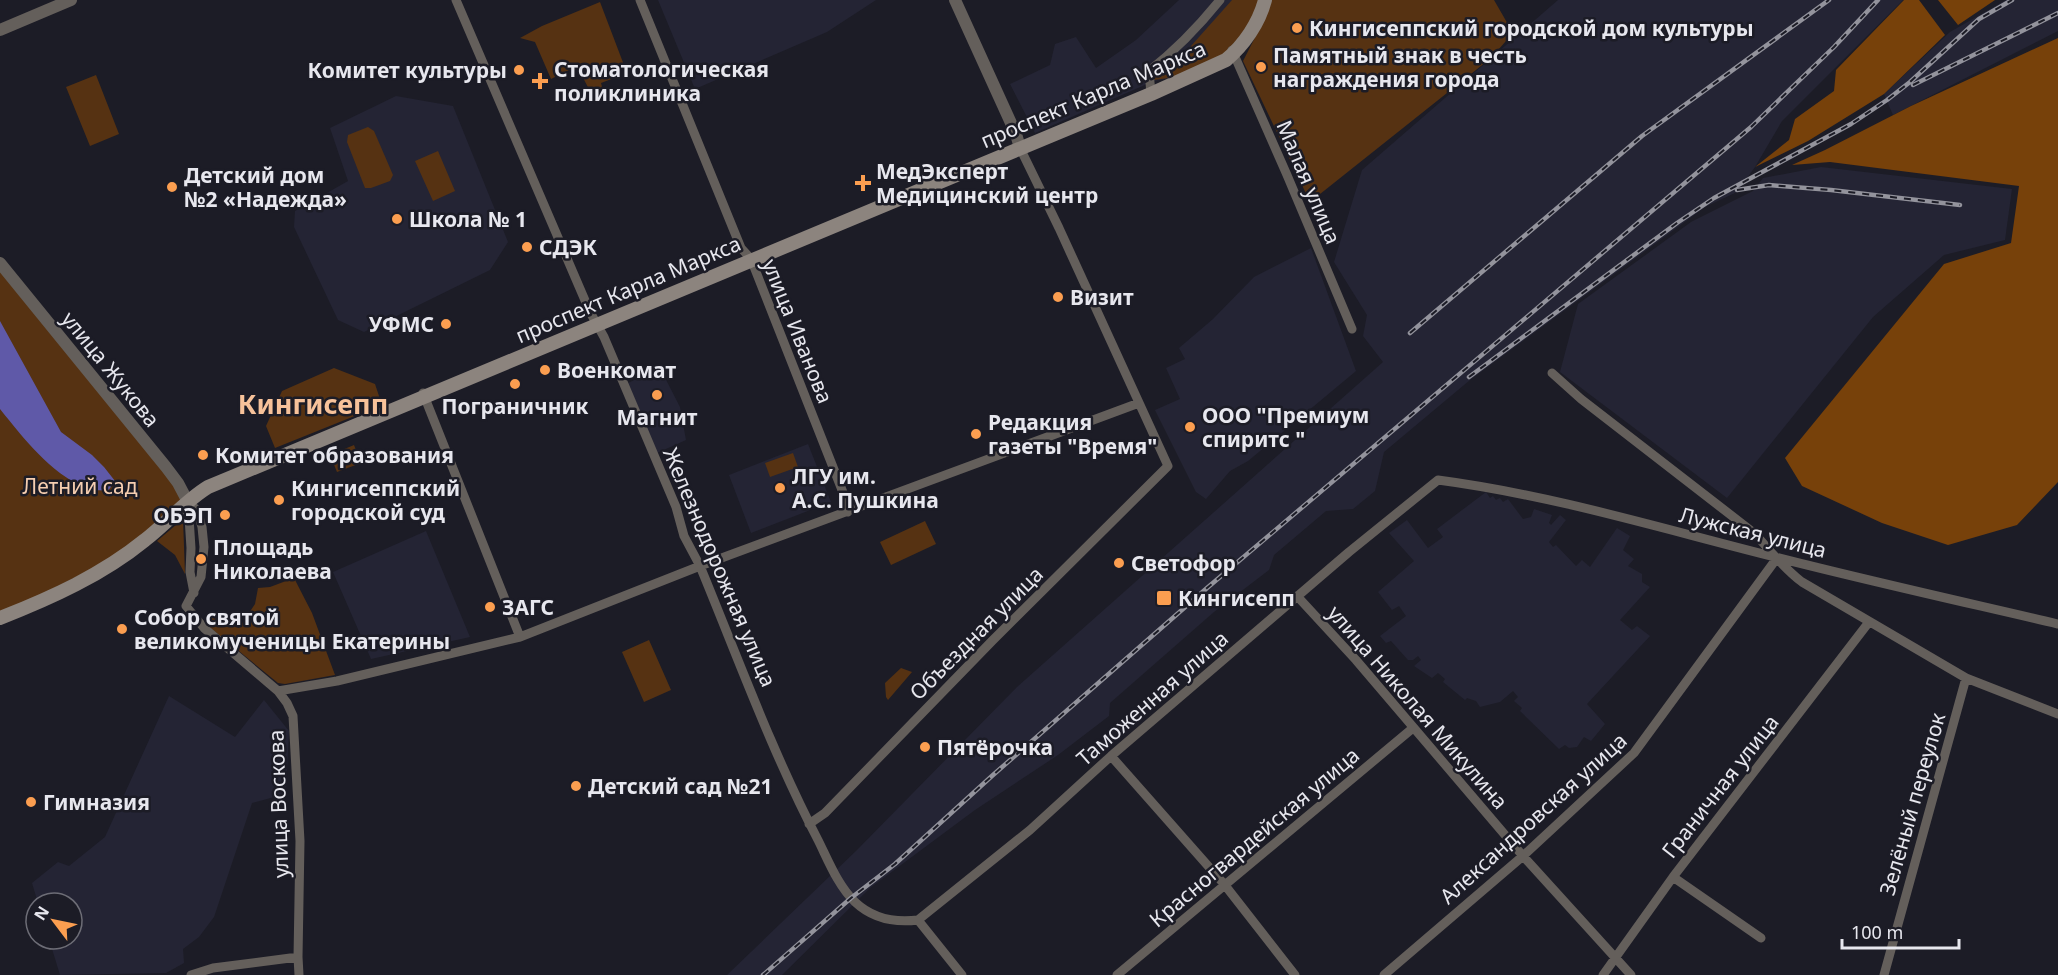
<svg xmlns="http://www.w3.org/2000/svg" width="2058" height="975" viewBox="0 0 2058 975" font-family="'Noto Sans',sans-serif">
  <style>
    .built { fill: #242434 }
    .green { fill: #563212 }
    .forest { fill: #77410a }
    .water { fill: #5f59a8 }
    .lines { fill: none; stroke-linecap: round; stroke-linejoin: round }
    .minor { stroke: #645f5b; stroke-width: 9 }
    .tertiary { stroke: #645f5b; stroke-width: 12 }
    .secondary { stroke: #8c847e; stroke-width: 14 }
    .rail-casing { stroke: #93939c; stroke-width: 4.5 }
    .rail { stroke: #1c1c26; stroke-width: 2; stroke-dasharray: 7; stroke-linecap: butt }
    .poi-dot { fill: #fb9e50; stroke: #1c1c26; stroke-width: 2 }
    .labels { text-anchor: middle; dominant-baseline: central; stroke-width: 5; stroke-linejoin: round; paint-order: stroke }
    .poi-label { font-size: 21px; font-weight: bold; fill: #e7e7ee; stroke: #1c1c26; text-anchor: start }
    .street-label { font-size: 21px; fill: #e7e7ee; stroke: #1c1c26 }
    .park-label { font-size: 21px; fill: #f6ceb0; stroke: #1c1c26 }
    .district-label { font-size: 27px; font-weight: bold; fill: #f7c29a; stroke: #1c1c26 }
  </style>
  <rect width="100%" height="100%" fill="#1c1c26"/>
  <path class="built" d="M658,0H876L827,32L695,89Z
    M1179,0H1261L1250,27L1232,45L1224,56L1183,76L1154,81L1035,133L1010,84L1050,65L1055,44L1076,37L1096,68L1136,40Z
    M1558,0H1903L1782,121L1755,167L1737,192L1705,207L1470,380L1384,452L1375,491L1353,509L1326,511L1274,555L1269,570L1214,612L1110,703L1109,716L1058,755L975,810L870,888L782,975H727L857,850L1017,687L1383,362L1363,336L1367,315L1334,262L1362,170Z
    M2006,0H2058V31L1893,115L1884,94L1950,32Z
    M396,96L453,106L508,242L490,270L364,332L338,320L294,227L295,211L348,181L330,128Z
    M1821,167L2012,189L2005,240L1944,255L1873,317L1727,498L1560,372L1578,304L1691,222L1753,191L1763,178Z
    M1311,248L1356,371L1248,461L1230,471L1206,499L1196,492L1155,410L1180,399L1166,368L1185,359L1179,348L1213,319L1254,277Z
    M660,368L680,407L686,440L657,453L628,383Z
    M808,444L831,502L751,533L729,475Z
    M1486,492L1490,498L1493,496L1496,500L1500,498L1503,502L1508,499L1523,519L1531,517L1534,509L1552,515L1549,523L1551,525L1560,515L1566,520L1549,542L1553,547L1556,545L1576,566L1582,560L1590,567L1617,528L1630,536L1623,550L1634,559L1628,566L1642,574V582L1650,587L1620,620L1632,630L1637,626L1650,636L1587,704L1605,724L1591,741L1584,737L1577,747L1569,748L1565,745L1559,749L1520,711L1522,708L1514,701L1518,697L1513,691L1500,702L1480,707L1476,701L1467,698L1465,700L1443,682L1445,679L1438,673L1432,678L1414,666L1421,660L1418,656L1413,660H1408L1391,641L1386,643L1380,636L1406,616L1399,606L1392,610L1378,592L1414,561L1389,533L1407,520L1428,548L1443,537L1437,529Z
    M426,531L470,637L371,659L333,572Z
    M169,696L235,737L264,700L289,731L286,791L278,796L252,803L214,917L199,937L183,949L184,963L166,973L60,975L49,939H72V903H38L32,883L58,862L69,866L105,837Z"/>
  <path class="green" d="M1232,0H1261L1250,27L1232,45L1224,56L1183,76L1154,80V77L1183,55Z
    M1269,0H1494L1513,33L1491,58L1310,202L1243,61L1264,20Z
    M600,2L627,73L601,83L604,94L594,99L577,66L551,79L535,42L520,38L542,26Z
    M96,75L119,134L90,146L66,87Z
    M368,127L374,131L393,175L390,181L371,188H365L347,142L348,135Z
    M438,151L455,191L433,201L415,161Z
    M0,263L188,502L140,544L0,616Z
    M334,368L375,384L382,405L275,448L266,426L282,391Z
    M354,445L361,463L337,472L330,455Z
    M793,453L798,467L770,477L765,463Z
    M183,519L185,574L175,555L157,541Z
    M925,521L936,544L891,565L880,542Z
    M294,578L312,613L335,675L285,684L278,683L207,625L213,617L239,628L255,604L258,588L270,587Z
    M649,640L671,690L644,702L622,652Z
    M901,668L912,672L888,700L886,697L885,683Z"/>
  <path class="forest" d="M1904,0H1919L1945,35L1884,94L1808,141L1755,167L1789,140L1795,119L1834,91L1836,70Z
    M1938,0H1995L1958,25Z
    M2058,38V482L2017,525L1948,545L1882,523L1802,486L1785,458L1944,264L2011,243L2019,186L1830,162L1792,165L1825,150L1911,106Z"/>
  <path class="water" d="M0,321L61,432L92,455L104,467L115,481L108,491C101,490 92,491 85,488C50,472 24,439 0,409Z"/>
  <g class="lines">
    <path class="minor" d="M456,0L590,312L604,337L676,507L684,536L700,566C738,658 772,752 818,840C828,860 838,886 855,902C873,919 894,923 918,920
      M640,0L741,248L751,259L844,495L848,512
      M1232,50L1287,175L1352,329
      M1151,94L1149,71C1176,50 1199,26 1220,0
      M1552,373L1581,399L1754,533C1770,550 1783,568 1802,582L1966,678L2058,714
      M423,393L520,637
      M188,502L197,510L202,527L204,547L201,577L186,606L204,628L278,691L287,703L293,716L300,841L298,957L299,975
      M188,502L191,548L190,572L194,593
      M1297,596L1356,660L1523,856L1631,975
      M278,691L337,681L520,637L700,566L1139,403
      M1111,756L1224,884L1295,975
      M809,824L825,813L993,640L1168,466L1059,228L1020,148
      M1673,877L1761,938
      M918,920L1030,830L1111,756L1349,552L1438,480C1552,495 1663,529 1775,557C1869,581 1964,602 2058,624
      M918,920L962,975
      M191,975L213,968L298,957
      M1117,975L1413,728
      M1384,975L1523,856L1634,753L1777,558
      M1603,975L1673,877L1869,622
      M1884,975L1966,678"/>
    <path class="tertiary" d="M955,0L1016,134L1020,148
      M0,30L71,0
      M0,263L166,467L178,483L188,502"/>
    <path class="secondary" d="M0,618C51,598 102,575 145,540C167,523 185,501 208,487L1151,94L1226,60C1244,45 1259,23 1265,0"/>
    <g class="rail-casing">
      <path id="rail" d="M1913,85L2058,13
        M1737,190L1769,185L1831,190L1960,205
        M1410,333L1642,136L1829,0
        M1469,377L1677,223L1714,198L1851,124L1887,100L1910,82L1979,19L2012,0
        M763,975L851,898L895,864L993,775L1207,588L1751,127L1834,47L1878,0"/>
    </g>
    <use href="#rail" class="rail"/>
  </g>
  <g class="poi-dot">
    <circle cx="1297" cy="28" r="6"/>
    <circle cx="1261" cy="67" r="6"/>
    <circle cx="519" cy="70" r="6"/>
    <path d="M537 72h6v6h6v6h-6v6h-6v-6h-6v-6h6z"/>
    <path d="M860 174h6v6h6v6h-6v6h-6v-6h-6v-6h6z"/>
    <circle cx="172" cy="187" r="6"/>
    <circle cx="397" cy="219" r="6"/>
    <circle cx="527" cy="247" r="6"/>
    <circle cx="1058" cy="297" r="6"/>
    <circle cx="446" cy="324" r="6"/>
    <circle cx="545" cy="370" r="6"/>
    <circle cx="515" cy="384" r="6"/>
    <circle cx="657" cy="395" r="6"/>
    <circle cx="1190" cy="427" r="6"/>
    <circle cx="976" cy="434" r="6"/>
    <circle cx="203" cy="455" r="6"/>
    <circle cx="780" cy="488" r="6"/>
    <circle cx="279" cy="500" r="6"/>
    <circle cx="225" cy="515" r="6"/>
    <circle cx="201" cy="559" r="6"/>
    <circle cx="1119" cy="563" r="6"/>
    <rect x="1156" y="590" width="16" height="16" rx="3"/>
    <circle cx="490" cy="607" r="6"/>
    <circle cx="122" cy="629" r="6"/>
    <circle cx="925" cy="747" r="6"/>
    <circle cx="576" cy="786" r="6"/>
    <circle cx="31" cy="802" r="6"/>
  </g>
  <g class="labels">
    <g class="poi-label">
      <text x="1309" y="28">Кингисеппский городской дом культуры</text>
      <text x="1273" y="55">Памятный знак в честь<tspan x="1273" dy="24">награждения города</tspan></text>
      <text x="554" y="69">Стоматологическая<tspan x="554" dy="24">поликлиника</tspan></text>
      <text x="507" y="70" text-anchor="end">Комитет культуры</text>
      <text x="876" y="171">МедЭксперт<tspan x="876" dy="24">Медицинский центр</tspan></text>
      <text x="184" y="175">Детский дом<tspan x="184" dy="24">№2 «Надежда»</tspan></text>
      <text x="409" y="219">Школа № 1</text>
      <text x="539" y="247">СДЭК</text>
      <text x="1070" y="297">Визит</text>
      <text x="434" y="324" text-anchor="end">УФМС</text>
      <text x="557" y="370">Военкомат</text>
      <text x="515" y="406" text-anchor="middle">Пограничник</text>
      <text x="1202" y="415">ООО "Премиум<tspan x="1202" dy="24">спиритс "</tspan></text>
      <text x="657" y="417" text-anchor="middle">Магнит</text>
      <text x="988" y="422">Редакция<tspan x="988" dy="24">газеты "Время"</tspan></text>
      <text x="215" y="455">Комитет образования</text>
      <text x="792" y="476">ЛГУ им.<tspan x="792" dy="24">А.С. Пушкина</tspan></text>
      <text x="291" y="488">Кингисеппский<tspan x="291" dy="24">городской суд</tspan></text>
      <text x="213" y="515" text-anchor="end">ОБЭП</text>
      <text x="213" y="547">Площадь<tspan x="213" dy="24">Николаева</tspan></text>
      <text x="1131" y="563">Светофор</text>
      <text x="1178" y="598">Кингисепп</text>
      <text x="502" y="607">ЗАГС</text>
      <text x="134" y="617">Собор святой<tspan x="134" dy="24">великомученицы Екатерины</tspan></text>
      <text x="937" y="747">Пятёрочка</text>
      <text x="588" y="786">Детский сад №21</text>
      <text x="43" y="802">Гимназия</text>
    </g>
    <g class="street-label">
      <text transform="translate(1093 94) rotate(-23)">проспект Карла Маркса</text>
      <text transform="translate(1309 182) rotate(67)">Малая улица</text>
      <text transform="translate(628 289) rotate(-23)">проспект Карла Маркса</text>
      <text transform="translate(798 331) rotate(68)">улица Иванова</text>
      <text transform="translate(111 369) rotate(51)">улица Жукова</text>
      <text transform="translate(1753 532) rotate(14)">Лужская улица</text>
      <text transform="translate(720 567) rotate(67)">Железнодорожная улица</text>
      <text transform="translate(976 633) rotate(-45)">Объездная улица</text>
      <text transform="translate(1152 698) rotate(-41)">Таможенная улица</text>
      <text transform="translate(1418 707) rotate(49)">улица Николая Микулина</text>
      <text transform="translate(1720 786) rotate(-52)">Граничная улица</text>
      <text transform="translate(278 804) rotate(-92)">улица Воскова</text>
      <text transform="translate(1912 804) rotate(-74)">Зелёный переулок</text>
      <text transform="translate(1533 818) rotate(-42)">Александровская улица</text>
      <text transform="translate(1254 837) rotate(-40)">Красногвардейская улица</text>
    </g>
    <g class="park-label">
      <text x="80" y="486">Летний сад</text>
    </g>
    <g class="district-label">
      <text x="313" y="403">Кингисепп</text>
    </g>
  </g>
  <g transform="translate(54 921) rotate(302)"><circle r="28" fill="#1c1c26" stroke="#6d6d76" stroke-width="1.5"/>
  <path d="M0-4.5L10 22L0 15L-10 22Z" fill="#fb9e50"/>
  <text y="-9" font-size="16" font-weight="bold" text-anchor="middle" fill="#e7e7ee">N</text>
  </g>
  <path d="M1842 939v9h117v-9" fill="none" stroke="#e7e7ee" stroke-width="3"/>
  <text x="1851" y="939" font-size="18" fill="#e7e7ee" stroke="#1c1c26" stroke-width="4.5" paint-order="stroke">100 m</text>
</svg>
